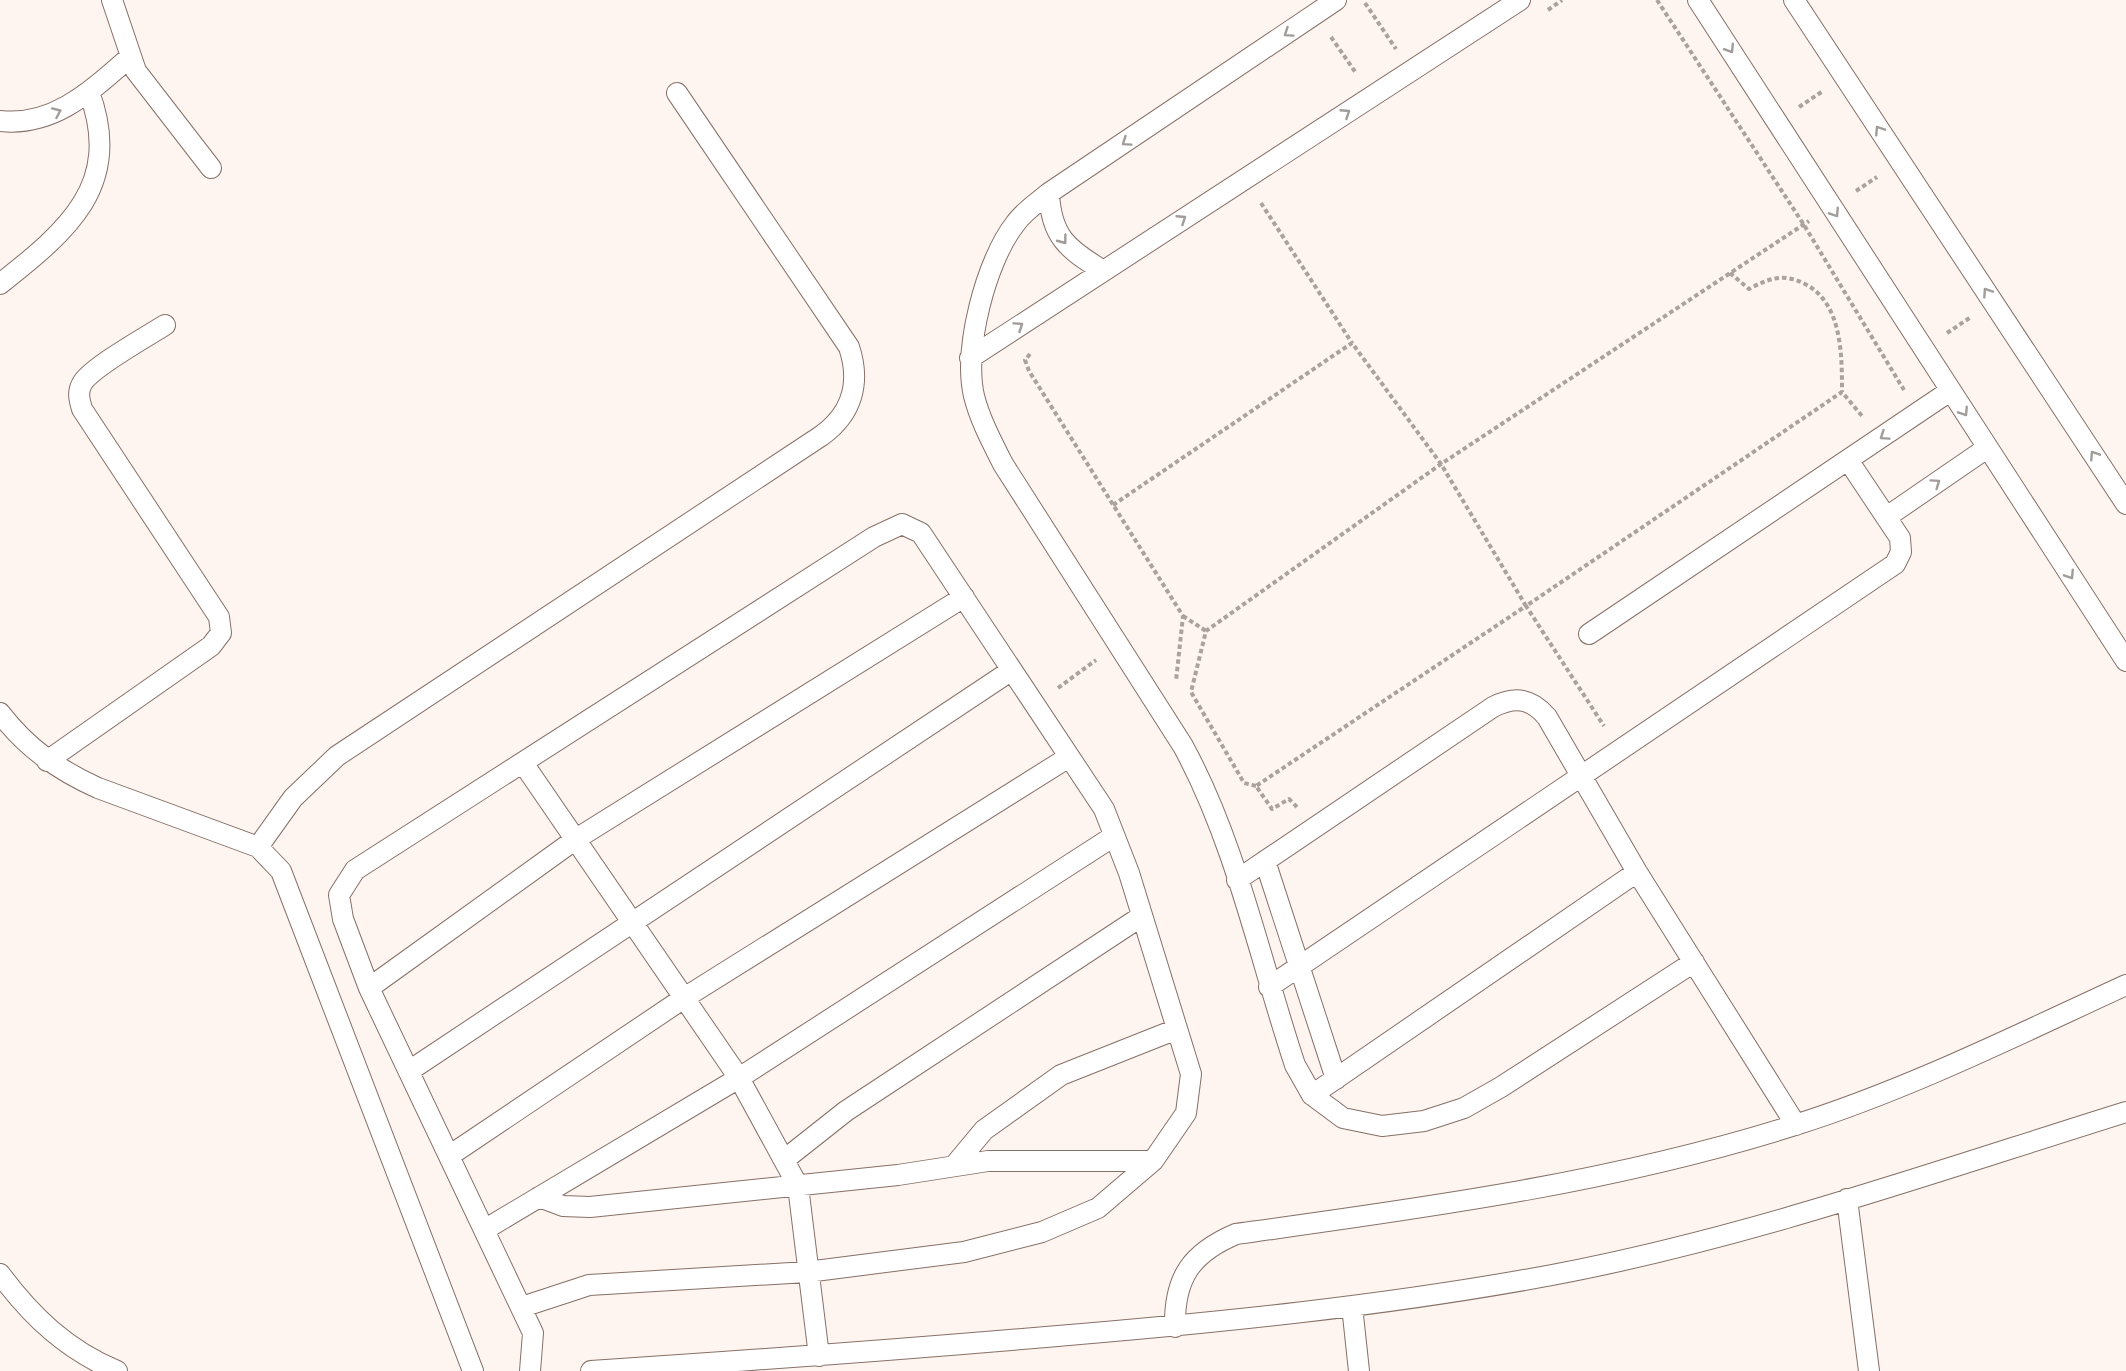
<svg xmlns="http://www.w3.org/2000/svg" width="2126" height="1371" viewBox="0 0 2126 1371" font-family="'Roboto Condensed',sans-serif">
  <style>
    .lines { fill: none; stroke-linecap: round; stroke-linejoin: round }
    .service-casing { stroke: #867067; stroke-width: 22 }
    .path { stroke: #aba19d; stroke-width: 4; stroke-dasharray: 4.5 3; stroke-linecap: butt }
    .service { stroke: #fff; stroke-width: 20 }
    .oneway { stroke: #a09c9a }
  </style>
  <rect width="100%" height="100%" fill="#fef4f0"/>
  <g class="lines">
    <g class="service-casing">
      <path id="service" d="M112,0L136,71L211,168
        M1336,0L1049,193C1037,203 1024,211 1015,224C986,261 963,349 974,396C980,420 992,442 1003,464L1183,746C1236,843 1260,960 1295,1065L1312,1095L1343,1118L1382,1126L1424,1121L1464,1108L1501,1087L1694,962
        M1698,0L2126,661
        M1794,0L2126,504
        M0,121C54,127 92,90 130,57
        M1049,193C1051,236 1067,249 1102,270
        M0,284C67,231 124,185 89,92
        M970,358L1520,0
        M1888,516L1987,448
        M1589,634L1950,391
        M0,713C27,748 58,770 98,788L258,847L281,871L473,1371
        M47,761L211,646L221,633L219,617L82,409C79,399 77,391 83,382C94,366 146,337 165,325
        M523,763L739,1078L798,1186L819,1356
        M258,847L293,798L337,756L821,436C852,414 861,383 849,347L677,93
        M1265,861L1336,1079
        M1237,880L1493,707C1515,696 1531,698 1547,717L1637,872L1796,1125
        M1269,987L1895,564L1901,552L1900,538L1848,460
        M369,988L576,839L964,597
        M409,1071L1012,670
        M1312,1095L1637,872
        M449,1156L684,998L1069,757
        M784,1160L846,1111L1142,916
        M954,1166L984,1130L1061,1075L1177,1029
        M539,1197L563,1206L590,1207L898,1175L988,1161H1153
        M1847,1199L1869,1371
        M484,1230L739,1078L1114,836
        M0,1274C32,1317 67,1350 117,1371
        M1352,1306L1359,1371
        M522,1307L589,1285L807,1272L964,1252L1042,1232L1098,1208L1153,1161L1186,1113L1191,1074L1129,873L1104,809L921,533L902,524L874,537L355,870L339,895L343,919L369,988L533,1333L530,1371
        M1175,1327C1174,1278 1191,1253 1236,1234C1424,1208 1612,1183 1795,1125C1909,1089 2017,1035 2126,985
        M591,1371C743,1361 894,1350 1046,1337C1215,1323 1385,1306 1552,1275C1748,1238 1937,1171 2126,1112"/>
    </g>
    <path class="path" d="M1657,0L1804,225L1904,390
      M1365,3L1396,49
      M1548,10L1562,0
      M1331,37L1356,73
      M1799,107L1823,91
      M1856,191L1877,177
      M1261,203L1352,343
      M1730,273L1749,289C1769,278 1784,273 1805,284C1842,303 1842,354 1842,392
      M1947,333L1971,317
      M1030,354L1025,360L1029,371L1183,616L1176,681
      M1113,505L1352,343L1441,464L1526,606L1842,392L1862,416
      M1183,616L1206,631
      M1058,688L1096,660
      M1256,786L1244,783L1191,692L1206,631L1441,464L1809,221
      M1297,807L1289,799L1272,809L1256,786L1526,606L1604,726"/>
    <use href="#service" class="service"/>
  </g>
  <defs><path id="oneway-chevron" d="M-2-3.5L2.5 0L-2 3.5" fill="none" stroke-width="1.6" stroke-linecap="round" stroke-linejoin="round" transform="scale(1.5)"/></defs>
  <g class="oneway">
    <use href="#oneway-chevron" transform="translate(1288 33) rotate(146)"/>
    <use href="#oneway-chevron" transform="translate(1730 49) rotate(58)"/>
    <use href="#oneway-chevron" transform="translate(57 112) rotate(-24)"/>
    <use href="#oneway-chevron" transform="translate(1346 113) rotate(-33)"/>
    <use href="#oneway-chevron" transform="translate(1879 130) rotate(-123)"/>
    <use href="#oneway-chevron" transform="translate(1126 142) rotate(146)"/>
    <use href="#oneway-chevron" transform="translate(1835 213) rotate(57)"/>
    <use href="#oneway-chevron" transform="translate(1182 219) rotate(-33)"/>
    <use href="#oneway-chevron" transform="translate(1063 240) rotate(53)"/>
    <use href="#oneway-chevron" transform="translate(1987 292) rotate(-124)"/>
    <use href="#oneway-chevron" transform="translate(1019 326) rotate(-34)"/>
    <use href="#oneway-chevron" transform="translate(1964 412) rotate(57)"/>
    <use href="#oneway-chevron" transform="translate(1884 436) rotate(146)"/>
    <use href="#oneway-chevron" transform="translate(2094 455) rotate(-123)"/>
    <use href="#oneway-chevron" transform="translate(1936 483) rotate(-35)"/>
    <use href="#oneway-chevron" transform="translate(2070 575) rotate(57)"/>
  </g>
</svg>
